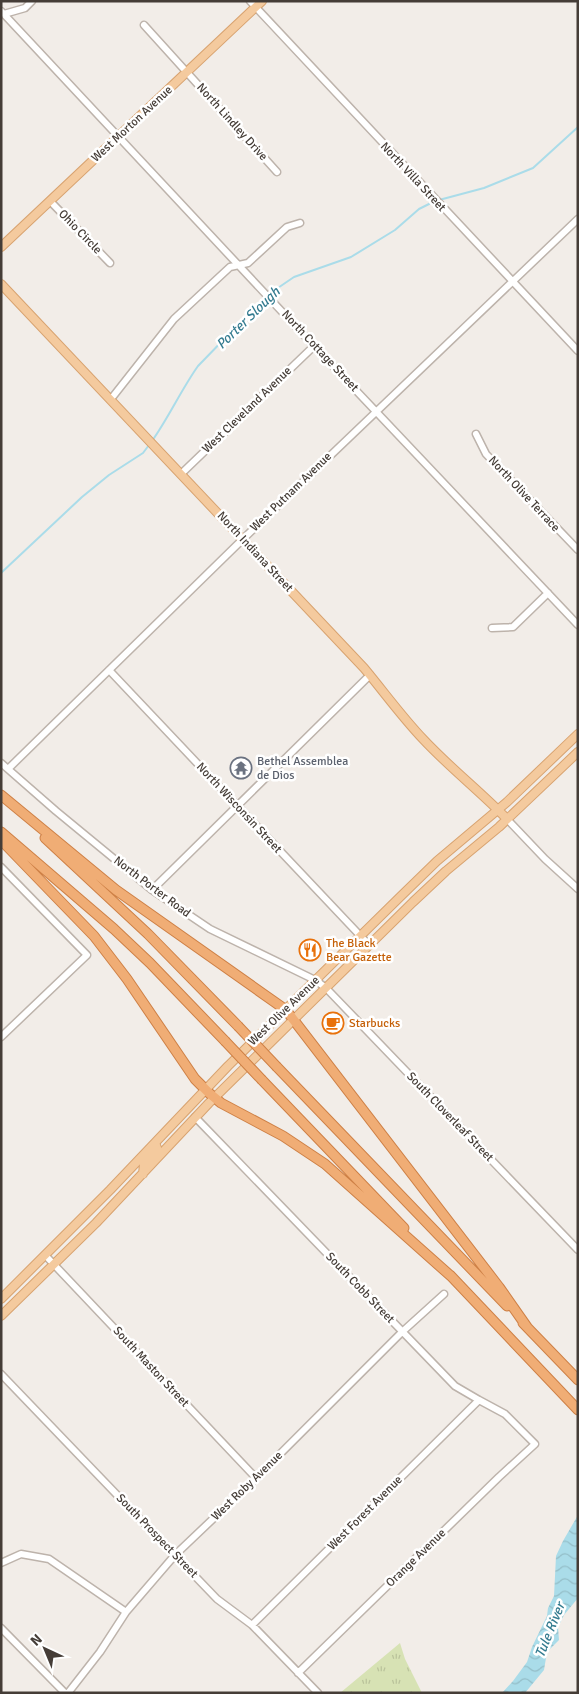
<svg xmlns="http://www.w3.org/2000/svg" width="579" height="1694" viewBox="0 0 579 1694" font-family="Signika,sans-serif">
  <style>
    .grass { fill: url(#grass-tufts) }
    .water { fill: url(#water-waves) }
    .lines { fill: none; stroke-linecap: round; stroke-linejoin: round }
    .stream { stroke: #aadce9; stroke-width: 2 }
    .minor-casing { stroke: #bdb3ab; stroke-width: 9 }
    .major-casing { stroke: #d8a370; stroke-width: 10 }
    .highway-casing { stroke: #ce8046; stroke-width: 11 }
    .minor { stroke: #fff; stroke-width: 6 }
    .major { stroke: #f4ca9e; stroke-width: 8 }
    .highway { stroke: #f0ad75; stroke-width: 9 }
    .highway-bridge-casing { stroke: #ce8046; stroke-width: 11; stroke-linecap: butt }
    .highway-bridge { stroke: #f0ad75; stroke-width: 9 }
    .labels { text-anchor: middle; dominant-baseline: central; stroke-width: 5; stroke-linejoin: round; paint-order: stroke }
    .street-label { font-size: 12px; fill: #453d37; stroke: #fff }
    .worship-label { font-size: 12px; fill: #5b616d; stroke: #fff; text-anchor: start }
    .food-label { font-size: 12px; fill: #c56008; stroke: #fff; text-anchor: start }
    .water-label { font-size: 14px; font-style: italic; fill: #357c90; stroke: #fff }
  </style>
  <defs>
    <pattern id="grass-tufts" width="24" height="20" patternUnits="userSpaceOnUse" patternTransform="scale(1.25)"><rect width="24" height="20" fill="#d7e2b4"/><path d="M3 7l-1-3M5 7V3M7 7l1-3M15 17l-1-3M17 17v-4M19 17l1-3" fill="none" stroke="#bac39b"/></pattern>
    <pattern id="water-waves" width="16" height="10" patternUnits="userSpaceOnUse" patternTransform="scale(1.25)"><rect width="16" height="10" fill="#aadce9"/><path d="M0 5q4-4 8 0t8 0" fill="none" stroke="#94bec8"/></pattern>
  </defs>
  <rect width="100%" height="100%" fill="#f2ede8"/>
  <path class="grass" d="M400,1643L405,1659L422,1693H340Z"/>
  <path class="water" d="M578,1515V1598L564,1615L558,1627L559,1640L547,1652L544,1670L525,1693H502L513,1681L527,1662L532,1647L547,1616L548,1608L554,1596L556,1556L563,1541Z"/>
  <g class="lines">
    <path class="stream" d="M439,200L484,188L533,168L578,127
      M269,294L294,277L351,257L395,230L419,209L435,201
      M152,441C169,417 181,390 198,366L265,297
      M1,573L82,497L109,475L143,453L149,445"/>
    <g class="minor-casing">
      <path id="minor" d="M250,1L578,351
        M1,11L314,346L578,625
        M4,14L25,8L32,1
        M144,25L277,172
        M50,201L110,263
        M111,399L174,319L230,267L248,263L287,227L300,223
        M476,434L486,454L578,550
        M181,474L314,346
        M492,628L513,627L548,593
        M109,670L369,945
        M1,763L56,811L152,890L210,929L315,980L326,988L578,1250
        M8,769L243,539L578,219
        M507,819L545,859L578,889
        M1,867L87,955L1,1037
        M152,890L370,675
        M195,1117L455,1386L479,1400L505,1414L535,1444L499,1477L298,1673
        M45,1255L256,1478
        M1,1374L217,1599L252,1625L318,1693
        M1,1563L21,1554L49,1559L126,1612
        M252,1625L479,1400
        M1,1628L65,1693
        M68,1693L100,1652L126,1612L175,1555L256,1478L402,1332L444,1294"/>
    </g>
    <g class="major-casing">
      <path id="major" d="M1,247L262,1
        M1,284L364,668C384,692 402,717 423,739C450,768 480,791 507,819
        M143,1174L144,1164L157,1148L155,1143
        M1,1299L110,1190L228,1066L401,896L437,861L507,802L578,734
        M1,1316L96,1223L209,1103L413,902L446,871L499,827L578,752"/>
    </g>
    <g class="highway-casing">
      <path id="highway" d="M1,795L116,890L286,1010L499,1287L527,1327
        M1,832L114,929L150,963L225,1041
        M45,838L148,934L238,1026
        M1,840L94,936L127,979L195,1079L209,1093L221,1103L283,1136L325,1164L453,1278
        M277,1067L507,1306
        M262,1080L404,1228
        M450,1275L578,1410
        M523,1323L578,1380"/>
    </g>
    <use href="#minor" class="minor"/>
    <use href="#major" class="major"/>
    <use href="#highway" class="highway"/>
    <g class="highway-bridge-casing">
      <path id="highway-bridge" d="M238,1026L277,1067
        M225,1041L262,1080"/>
    </g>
    <use href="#highway-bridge" class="highway-bridge"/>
  </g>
  <defs>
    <g id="temple-ring" transform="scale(1.125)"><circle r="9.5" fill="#fff" stroke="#6b7280" stroke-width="1.5"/><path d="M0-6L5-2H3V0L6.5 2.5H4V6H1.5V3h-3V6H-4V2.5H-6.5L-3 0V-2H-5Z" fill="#6b7280"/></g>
    <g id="restaurant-ring" transform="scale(1.125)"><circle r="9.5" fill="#fff" stroke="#e8710a" stroke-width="1.5"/><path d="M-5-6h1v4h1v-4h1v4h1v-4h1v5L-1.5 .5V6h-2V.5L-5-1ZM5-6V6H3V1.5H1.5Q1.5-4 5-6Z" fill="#e8710a"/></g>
    <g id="cafe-ring" transform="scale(1.125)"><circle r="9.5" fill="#fff" stroke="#e8710a" stroke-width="1.5"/><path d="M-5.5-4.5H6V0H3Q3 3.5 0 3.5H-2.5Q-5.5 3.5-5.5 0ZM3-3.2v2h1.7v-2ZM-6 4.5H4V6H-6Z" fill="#e8710a"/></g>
  </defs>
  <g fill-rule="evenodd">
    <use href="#temple-ring" x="241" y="768"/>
    <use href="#restaurant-ring" x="310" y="950"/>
    <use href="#cafe-ring" x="333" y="1023"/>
  </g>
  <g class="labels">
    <g class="street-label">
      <text transform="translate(232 122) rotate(48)">North Lindley Drive</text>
      <text transform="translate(132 124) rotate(-43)">West Morton Avenue</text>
      <text transform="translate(413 177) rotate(47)">North Villa Street</text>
      <text transform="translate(80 232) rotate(46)">Ohio Circle</text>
      <text transform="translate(320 351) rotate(47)">North Cottage Street</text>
      <text transform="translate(247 410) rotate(-44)">West Cleveland Avenue</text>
      <text transform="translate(291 492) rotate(-44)">West Putnam Avenue</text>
      <text transform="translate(524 494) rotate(47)">North Olive Terrace</text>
      <text transform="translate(255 552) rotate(47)">North Indiana Street</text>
      <text transform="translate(239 808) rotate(47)">North Wisconsin Street</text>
      <text transform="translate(152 887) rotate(37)">North Porter Road</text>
      <text transform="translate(284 1011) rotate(-44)">West Olive Avenue</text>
      <text transform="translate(450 1117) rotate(46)">South Cloverleaf Street</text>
      <text transform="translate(360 1288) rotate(46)">South Cobb Street</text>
      <text transform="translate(151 1367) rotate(47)">South Maston Street</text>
      <text transform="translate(247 1486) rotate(-44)">West Roby Avenue</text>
      <text transform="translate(365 1513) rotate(-45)">West Forest Avenue</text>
      <text transform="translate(157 1536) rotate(46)">South Prospect Street</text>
      <text transform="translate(416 1558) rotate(-44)">Orange Avenue</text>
    </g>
    <g class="worship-label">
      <text x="257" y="761">Bethel Assemblea<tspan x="257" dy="14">de Dios</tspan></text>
    </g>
    <g class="food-label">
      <text x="326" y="943">The Black<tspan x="326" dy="14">Bear Gazette</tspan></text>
      <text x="349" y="1023">Starbucks</text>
    </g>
    <g class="water-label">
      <text transform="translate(248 318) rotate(-44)">Porter Slough</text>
      <text transform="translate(550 1630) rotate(-68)">Tule River</text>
    </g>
  </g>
  <rect width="579" height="1694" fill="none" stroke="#453d37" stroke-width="5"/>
  <g transform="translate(45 1649) rotate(316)" stroke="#ffffff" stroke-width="4" paint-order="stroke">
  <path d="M0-4L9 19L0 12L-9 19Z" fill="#453d37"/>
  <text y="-8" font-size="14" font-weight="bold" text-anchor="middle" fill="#453d37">N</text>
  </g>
</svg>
